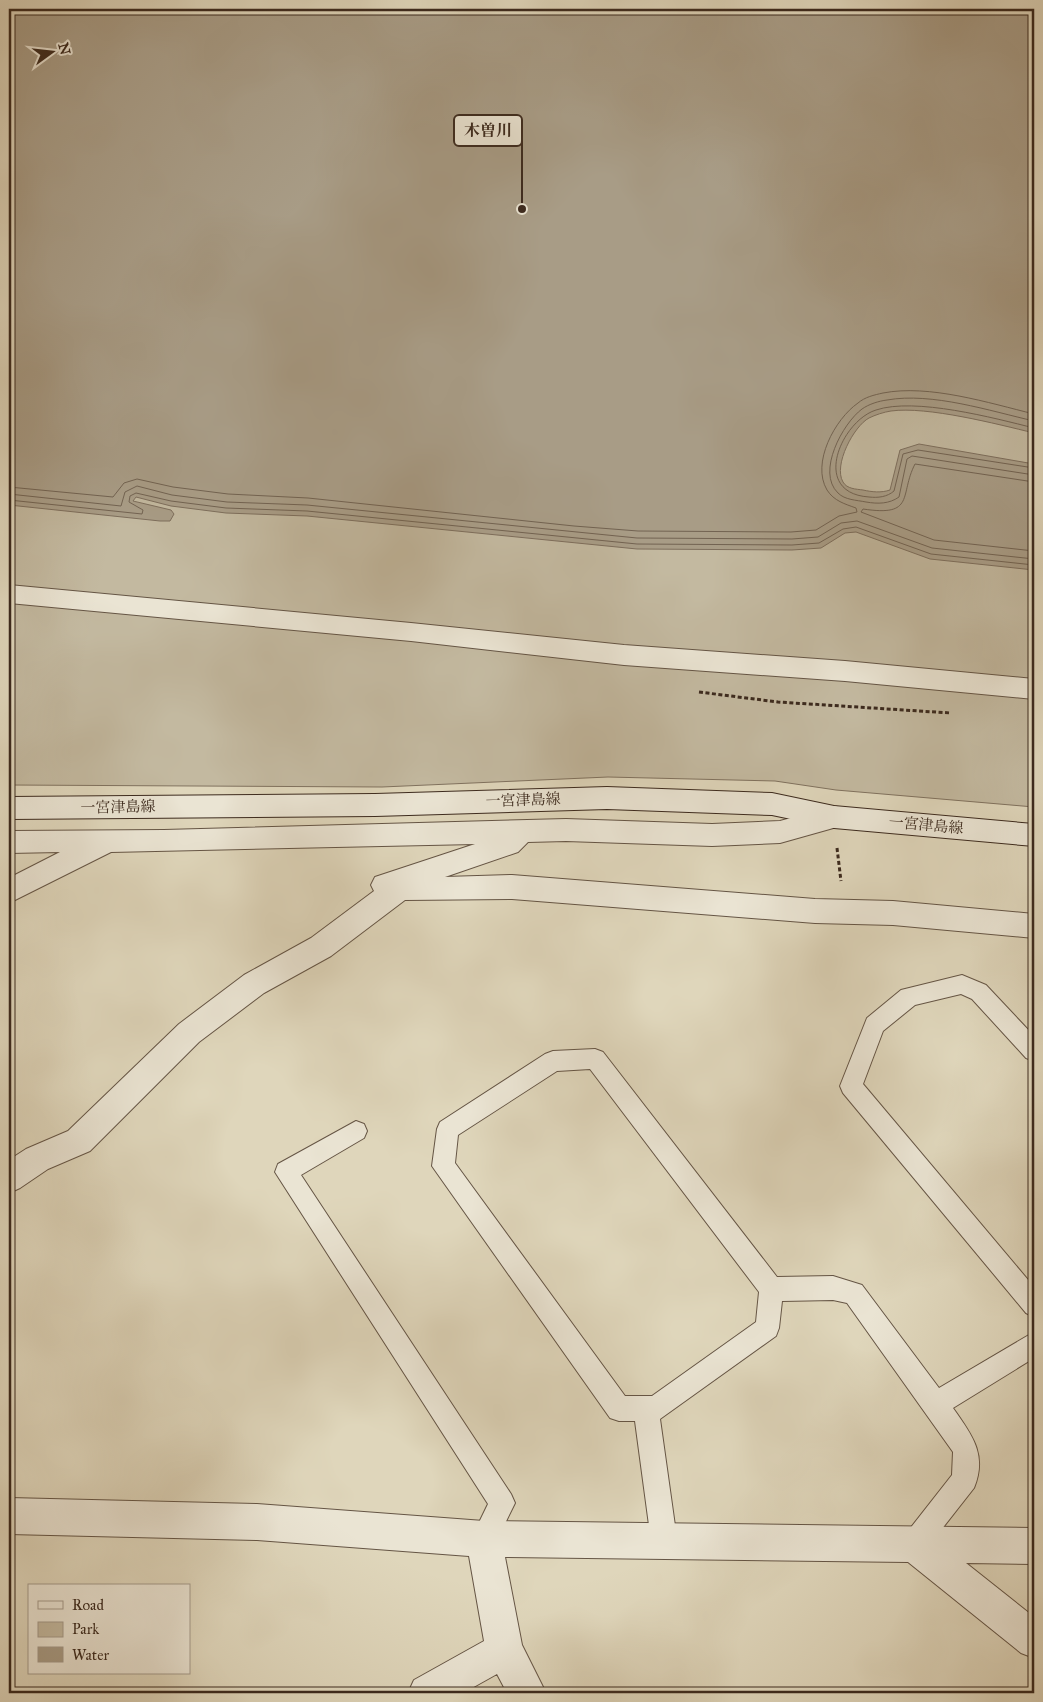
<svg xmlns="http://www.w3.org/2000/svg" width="1043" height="1702" viewBox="0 0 1043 1702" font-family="'IM FELL Great Primer','Noto Serif JP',serif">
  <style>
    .green { fill: #c3b9a0; stroke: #80725f }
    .water { fill: #a89c86; stroke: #7d6e5c }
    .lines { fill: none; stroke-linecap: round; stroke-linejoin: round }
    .shore { stroke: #726352; stroke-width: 1 }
    .service-casing { stroke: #655545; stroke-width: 2 }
    .minor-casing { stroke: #655545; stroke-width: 2 }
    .secondary-casing { stroke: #3c2a1e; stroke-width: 2 }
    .path { stroke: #3c2a1e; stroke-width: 3; stroke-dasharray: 4 2.5; stroke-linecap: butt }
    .service { fill: #eae4d3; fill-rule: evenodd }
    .minor { fill: #eae4d3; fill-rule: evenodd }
    .secondary { fill: #eae4d3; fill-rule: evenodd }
    .labels { text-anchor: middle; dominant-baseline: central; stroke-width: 4; stroke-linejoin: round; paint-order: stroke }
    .street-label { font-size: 15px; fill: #3c2a1e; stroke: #eae4d3 }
    .leader { fill: none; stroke: #3c2a1e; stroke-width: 2 }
    .callout-dot { fill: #3c2a1e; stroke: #eae4d3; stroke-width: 2 }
    .callout { fill: #eae4d3; stroke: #3c2a1e; stroke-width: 2 }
    .callout-label { font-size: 16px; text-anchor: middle; font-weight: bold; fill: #3c2a1e }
  </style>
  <rect width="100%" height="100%" fill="#dfd6bb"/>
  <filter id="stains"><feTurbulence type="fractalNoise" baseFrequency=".004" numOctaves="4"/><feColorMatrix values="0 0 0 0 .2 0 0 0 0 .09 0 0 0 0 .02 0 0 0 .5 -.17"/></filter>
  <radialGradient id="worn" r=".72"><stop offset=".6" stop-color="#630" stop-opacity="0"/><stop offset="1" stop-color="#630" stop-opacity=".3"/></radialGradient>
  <path class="green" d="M889,405L1034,421V485L897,491L869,509L816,471L819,447Z
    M9,453L834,522L1034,560V807L836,790L775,781L608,777L382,787L9,785Z"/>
  <path class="water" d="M9,9H1034V433C997,424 927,406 891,411C884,412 875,415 869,418C854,426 833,465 843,482C847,489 856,489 863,490C872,492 881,493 890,490L900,450L919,444L1034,464V570L930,559L856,532L845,533L821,548L792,550L637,549L307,516L226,513L171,506L136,497L133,501L171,510L174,514L170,521H160L9,505Z"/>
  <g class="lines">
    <path class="shore" d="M1034,421C990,411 932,392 887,400C879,401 869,404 862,409C843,423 816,472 838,493C845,500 856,500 866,502C878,504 889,504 899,497L907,459L912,456L1034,475
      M1034,428C994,418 915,397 876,410C841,421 810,493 869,497C878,498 887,497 894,491L903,454L918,450L1034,468
      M1034,482L915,464C899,495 916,517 863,509L861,512L934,540L1034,551
      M9,487L113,497L124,483L137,479L173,487L228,494L308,498L574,526L638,531L791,532L816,530L839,516L857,512L856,508C845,504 834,501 827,490C811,463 835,419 858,403C865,397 874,395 883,393C929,384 989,403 1034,414
      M9,494L121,506L125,492L137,486L172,495L227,502L307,505L637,538L792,539L818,537L841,523L857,521L932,548L1034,559
      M9,500L142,514L143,510L129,502L130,496L136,493L171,501L226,508L307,511L637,544L792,545L819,543L843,529L856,527L931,554L1034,565"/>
    <g class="service-casing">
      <path id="service" d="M962,975L986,985L1034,1036V1061L1026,1058L972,999L961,994L915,1005L883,1031L863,1084L1034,1287V1317L1026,1313L843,1093L840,1086L867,1018L901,990Z
        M595,1049L603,1052L777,1277L833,1276L862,1285L939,1388L1034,1332V1358L953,1408C971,1434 988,1454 974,1488L923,1553L914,1557L905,1553L901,1544L905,1535L952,1475L953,1452L847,1303L833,1300L782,1301L779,1328L776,1336L660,1419L677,1540L673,1549L664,1553L655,1549L651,1540L635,1421H619L610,1418L432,1166L437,1129L440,1122L545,1054L553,1051ZM590,1069L759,1292L756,1322L652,1396H625L455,1163L458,1135L557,1071Z
        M356,1121L364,1124L367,1131L364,1138L301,1175L511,1494L515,1503L493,1548L484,1552L475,1548L471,1539L488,1504L275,1172L278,1164Z"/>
    </g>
    <g class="minor-casing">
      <path id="minor" d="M9,585L411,623L624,645L845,661L1034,679V699L845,681L624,665L411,641L9,603Z
        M834,806L844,809L848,817L844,825L780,843L712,846L566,841L528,842L518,852L445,877L512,875L815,899L893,901L1034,914V938L893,925L815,923L512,899L405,900L331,956L264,993L199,1042L90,1151L48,1169L20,1188L9,1193V1160L26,1149L68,1131L179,1024L244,975L311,938L374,891L371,885L375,877L475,844L111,852L9,903V878L60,852L9,853V831L164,830L566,819L712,824L780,821Z
        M9,1498L257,1504L484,1521L1034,1528V1564L966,1563L1034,1617V1658L1021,1653L908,1562L505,1557L522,1645L546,1693H507L497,1674L463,1693H408L414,1680L484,1641L469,1556L257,1540L9,1534Z"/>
    </g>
    <g class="secondary-casing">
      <path id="secondary" d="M607,787L772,793L834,806L1034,824V846L834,828L772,815L607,809L375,816L9,819V797L375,794Z"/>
    </g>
    <path class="path" d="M699,692L778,702L951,713
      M837,848L841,881"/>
    <use href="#service" class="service"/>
    <use href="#minor" class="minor"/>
    <use href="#secondary" class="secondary"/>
  </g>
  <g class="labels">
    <g class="street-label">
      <text transform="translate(523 800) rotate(-2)">一宮津島線</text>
      <text transform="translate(118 807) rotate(-1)">一宮津島線</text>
      <text transform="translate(926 825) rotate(5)">一宮津島線</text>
    </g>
  </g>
  <path class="leader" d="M522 209L522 131"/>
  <circle class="callout-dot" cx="522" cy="209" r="5"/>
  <rect class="callout" x="454" y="115" width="68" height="31" rx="5"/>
  <g class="callout-label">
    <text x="488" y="136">木曽川</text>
  </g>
  <rect width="1043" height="1702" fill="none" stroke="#dfd6bb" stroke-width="30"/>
  <rect x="10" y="10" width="1023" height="1682" fill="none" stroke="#3c2a1e" stroke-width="2.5"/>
  <rect x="15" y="15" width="1013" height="1672" fill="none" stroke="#3c2a1e"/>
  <rect x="28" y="1584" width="162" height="90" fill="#eae4d3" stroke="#a49a8b"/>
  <rect x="38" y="1601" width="25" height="8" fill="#eae4d3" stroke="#a49a8b"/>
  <text x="72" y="1610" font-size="15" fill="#3c2a1e">Road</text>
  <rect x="38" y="1622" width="25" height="15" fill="#c3b9a0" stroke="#a49a8b"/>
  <text x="72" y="1634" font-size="15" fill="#3c2a1e">Park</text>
  <rect x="38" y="1647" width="25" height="15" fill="#a89c86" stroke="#a49a8b"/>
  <text x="72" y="1660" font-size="15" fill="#3c2a1e">Water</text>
  <g transform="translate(52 52) rotate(75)" stroke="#eae4d3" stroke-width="4" paint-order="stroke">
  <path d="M0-4L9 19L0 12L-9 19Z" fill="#3c2a1e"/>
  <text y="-8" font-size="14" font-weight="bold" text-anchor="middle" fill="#3c2a1e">N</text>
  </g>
  <rect width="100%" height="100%" filter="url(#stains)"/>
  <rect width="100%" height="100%" fill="url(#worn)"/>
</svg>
